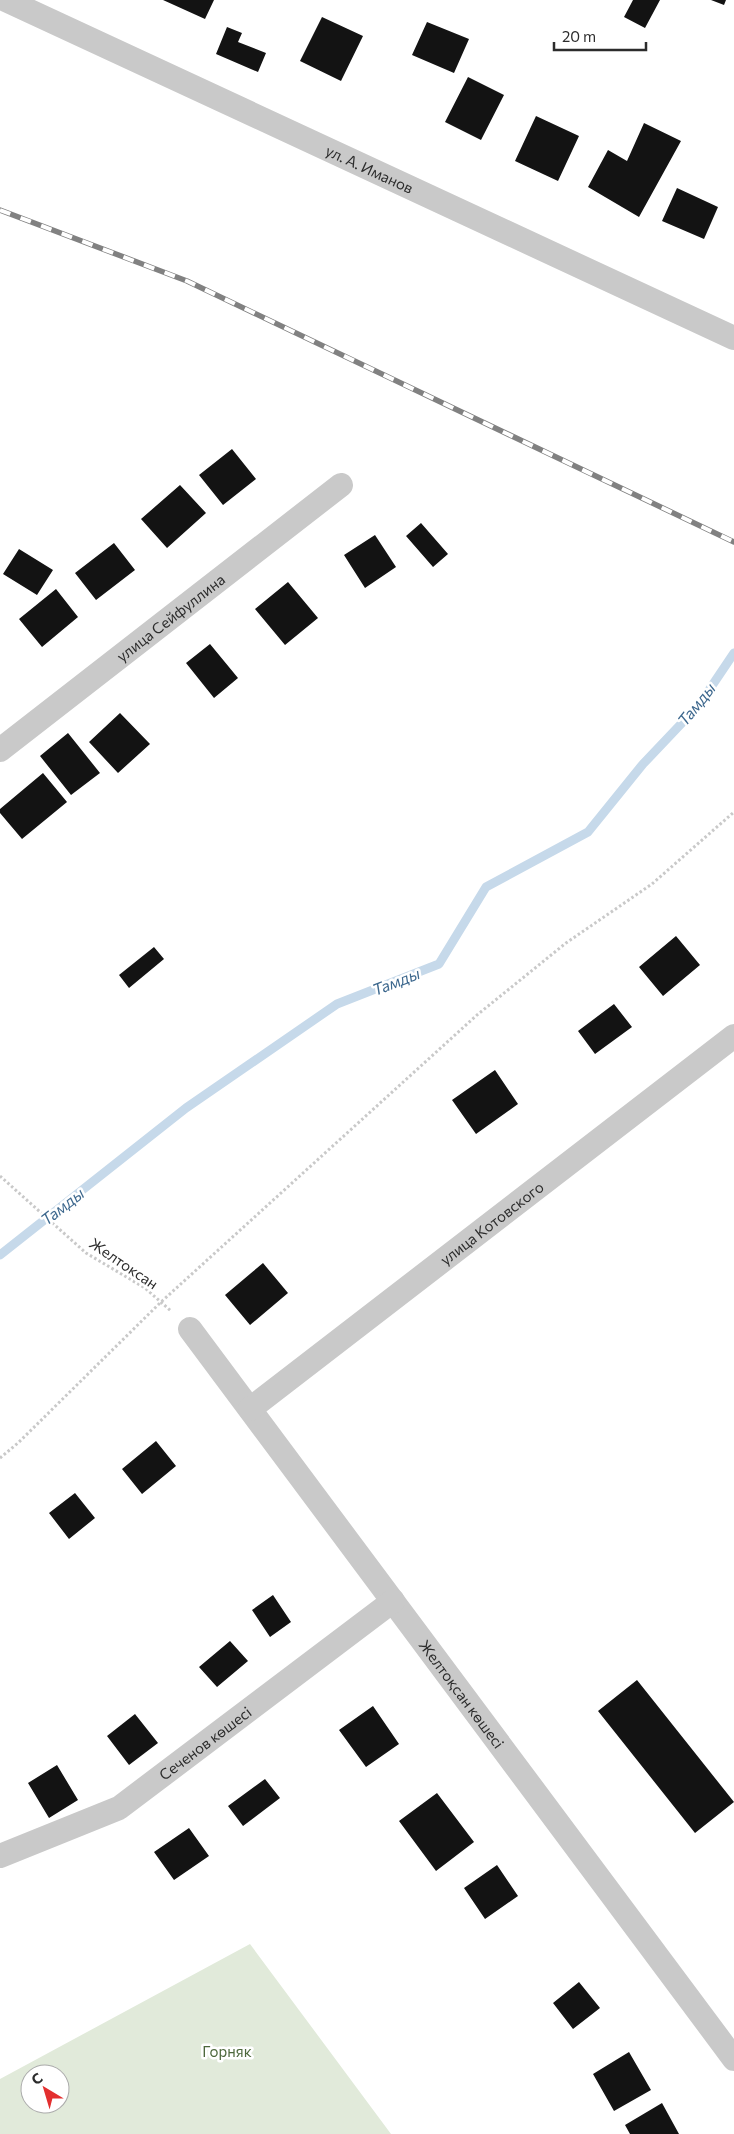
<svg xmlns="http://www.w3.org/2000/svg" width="734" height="2134" viewBox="0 0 734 2134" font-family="Commissioner,sans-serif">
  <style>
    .green { fill: #e1eada; fill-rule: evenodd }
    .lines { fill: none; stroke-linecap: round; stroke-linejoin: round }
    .stream { stroke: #c6d9ea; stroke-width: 9 }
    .building { fill: #131313 }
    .path { stroke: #c9c9c9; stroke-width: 3; stroke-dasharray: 2.5 2.5; stroke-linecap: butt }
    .street { stroke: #c9c9c9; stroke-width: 24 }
    .rail-casing { stroke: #818181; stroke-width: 5.5 }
    .rail { stroke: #fff; stroke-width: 4; stroke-dasharray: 11; stroke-linecap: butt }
    .labels { text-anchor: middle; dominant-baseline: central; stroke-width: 5; stroke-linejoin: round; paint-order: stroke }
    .street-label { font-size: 15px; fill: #2c2c2c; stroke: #fff }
    .park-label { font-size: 15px; fill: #4c673b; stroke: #fff }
    .water-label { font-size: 16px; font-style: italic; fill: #3c678d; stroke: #fff }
  </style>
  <rect width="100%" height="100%" fill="#fff"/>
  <path class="green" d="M250,1944L391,2134H0V2079ZM30,2074H60V2104H30Z"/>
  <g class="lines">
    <path class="stream" d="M0,1255L186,1108L337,1004L439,964L486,887L588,832L643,764L699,705L734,653"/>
  </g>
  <path class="building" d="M163,0H214L205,19Z
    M633,0H660L645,28L624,17Z
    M711,0H726L724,5Z
    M322,17L363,36L341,81L300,61Z
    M427,22L469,39L454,73L412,55Z
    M227,27L242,33L238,42L266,53L258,72L216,54Z
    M468,77L504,95L481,140L445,122Z
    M536,116L579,136L558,181L515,161Z
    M644,123L681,141L639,217L588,187L608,150L627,161Z
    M677,188L718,207L704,239L662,221Z
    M232,449L256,479L223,505L199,475Z
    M180,485L206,513L167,548L141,519Z
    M421,523L448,554L433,567L406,536Z
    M375,535L396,567L365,588L344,555Z
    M114,543L135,570L96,600L75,573Z
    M19,549L53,570L37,595L3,574Z
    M288,582L318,618L285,645L255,609Z
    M56,589L78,617L42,647L19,619Z
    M210,644L238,678L214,698L186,663Z
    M120,713L150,744L118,773L89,742Z
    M68,733L100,773L71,795L40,756Z
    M43,773L67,802L22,839L0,813V809Z
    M676,936L700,965L663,996L639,967Z
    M154,947L164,959L129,988L119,975Z
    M614,1004L632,1027L595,1054L578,1031Z
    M495,1070L518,1104L476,1134L452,1100Z
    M263,1263L288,1293L250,1325L225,1295Z
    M156,1441L176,1466L142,1494L122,1469Z
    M75,1493L95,1518L69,1539L49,1513Z
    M273,1595L291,1622L270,1637L252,1610Z
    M230,1641L248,1661L217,1687L199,1667Z
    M637,1680L734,1802L695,1833L598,1711Z
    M373,1706L399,1744L366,1767L339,1730Z
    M135,1714L158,1743L129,1765L107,1736Z
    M57,1765L78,1800L49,1818L28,1783Z
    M265,1779L280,1798L243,1826L228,1806Z
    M437,1793L474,1842L436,1871L399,1821Z
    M189,1828L209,1856L174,1880L154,1852Z
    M497,1865L518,1896L485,1919L464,1888Z
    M579,1982L600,2008L573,2029L553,2003Z
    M629,2052L651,2090L614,2111L593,2074Z
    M662,2103L679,2134H630L625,2125Z"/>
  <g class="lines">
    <path class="path" d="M0,1176L86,1253L145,1288L171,1311
      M0,1458L18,1443L161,1302L477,1015L566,943L652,884L734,812"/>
    <g class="street">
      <path id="s1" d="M6,0L734,338"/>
      <path id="s2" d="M0,750L341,485"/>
      <path id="s3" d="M190,1329L734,2059"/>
      <path id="s4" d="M250,1409L734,1036"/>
      <path id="s5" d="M0,1856L119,1808L393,1601"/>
    </g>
    <g class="rail-casing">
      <path id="rail" d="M0,210L187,281L734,542"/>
    </g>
    <use href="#rail" class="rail"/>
  </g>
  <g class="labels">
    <g class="street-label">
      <text stroke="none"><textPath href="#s1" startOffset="401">ул. А. Иманов</textPath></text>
      <text stroke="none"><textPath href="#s2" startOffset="216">улица Сейфуллина</textPath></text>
      <text stroke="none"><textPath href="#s4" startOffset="305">улица Котовского</textPath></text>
      <text transform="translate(124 1263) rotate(34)">Желтоксан</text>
      <text stroke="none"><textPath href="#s3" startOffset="455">Желтоқсан көшесі</textPath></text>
      <text stroke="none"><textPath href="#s5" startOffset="236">Сеченов көшесі</textPath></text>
    </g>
    <g class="park-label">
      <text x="227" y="2051">Горняк</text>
    </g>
    <g class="water-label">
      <text transform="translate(696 704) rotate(-51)">Тамды</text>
      <text transform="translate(396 981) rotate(-21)">Тамды</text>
      <text transform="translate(62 1206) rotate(-38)">Тамды</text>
    </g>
  </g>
  <g transform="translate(45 2089) rotate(322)"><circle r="24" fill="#ffffff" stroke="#ababab"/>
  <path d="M0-4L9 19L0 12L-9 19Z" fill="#e32f2f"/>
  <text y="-8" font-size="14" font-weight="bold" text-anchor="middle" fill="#2c2c2c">С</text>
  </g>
  <path d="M554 42v8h92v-8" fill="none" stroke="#2c2c2c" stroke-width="2.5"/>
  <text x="562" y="42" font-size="15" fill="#2c2c2c" stroke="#ffffff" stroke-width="4" paint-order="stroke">20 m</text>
</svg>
